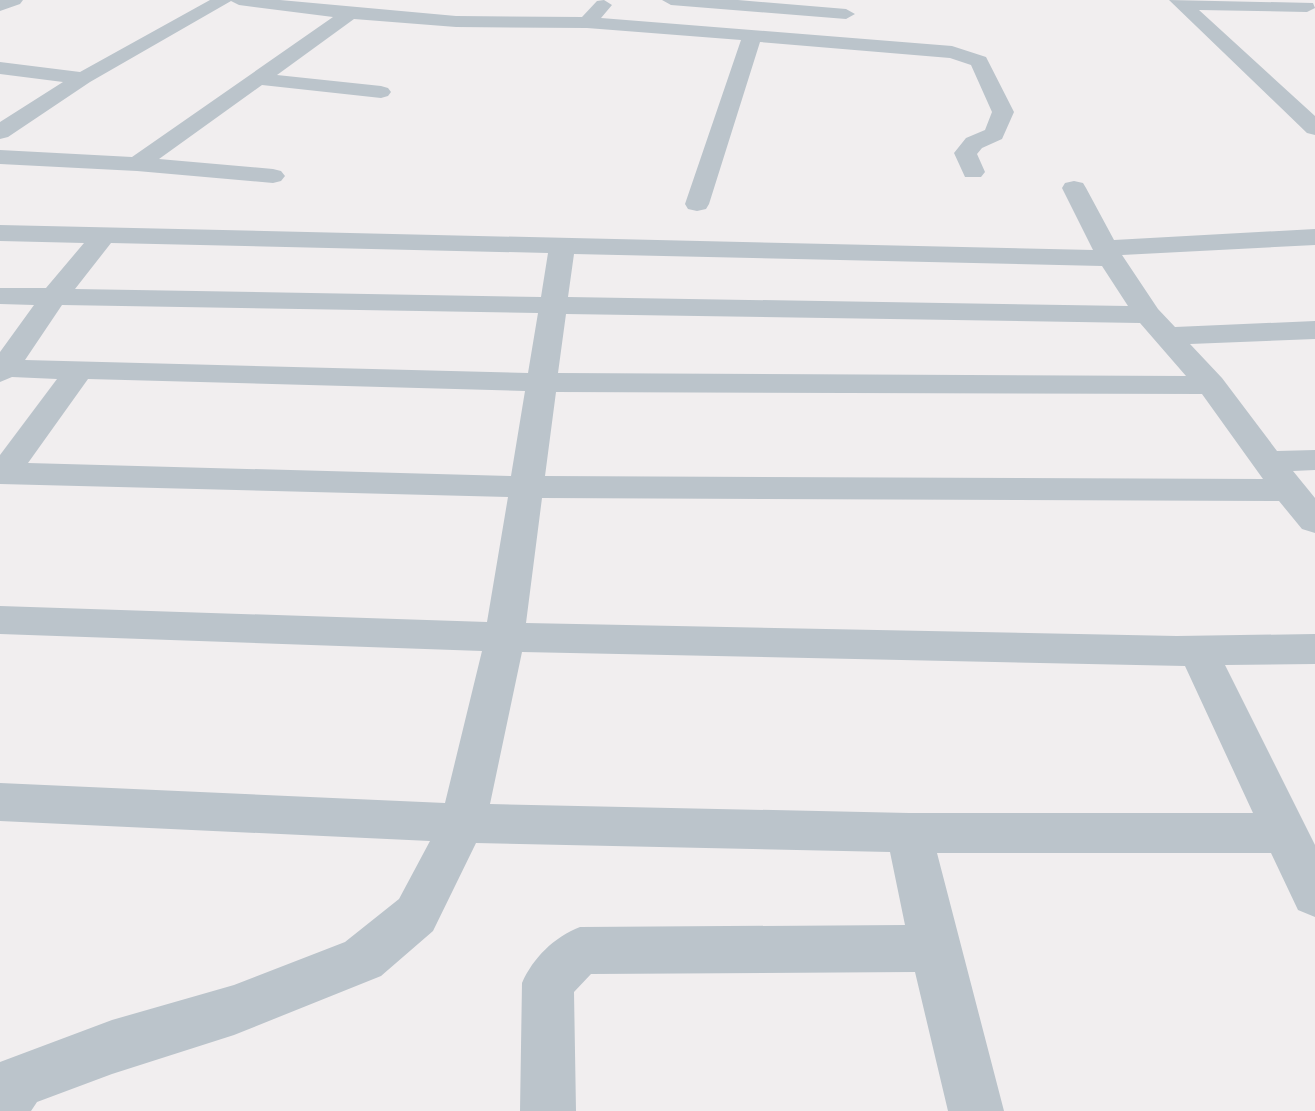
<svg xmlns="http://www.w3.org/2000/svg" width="1315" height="1111" viewBox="0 0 1315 1111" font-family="'Varela Round',sans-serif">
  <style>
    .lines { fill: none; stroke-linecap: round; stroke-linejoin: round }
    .minor { fill: #bbc4cb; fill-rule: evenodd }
  </style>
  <rect width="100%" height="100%" fill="#f1eeef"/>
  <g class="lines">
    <path class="minor" d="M0,0H23L20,4L0,11Z
      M210,0H280L456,16L582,17L597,1L604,0L612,5L601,18L952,46L986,57L1014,112L1002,139L982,148L977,154L985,172L981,177H965L954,153L966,138L985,130L992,112L971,65L950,58L760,42L709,204L706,209L697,211L688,209L685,204L741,40L587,28L456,27L354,19L277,75L381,86L388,88L391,92L388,96L381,98L262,85L159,159L273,169L281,171L285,176L281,181L273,183L137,171L0,164V150L132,157L333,17L239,5L231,1L90,82L8,137L0,139V122L63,82L0,74V62L80,72Z
      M662,0H738L846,9L855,14L846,19L671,5Z
      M1169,0L1313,3L1315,8L1307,12L1199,10L1315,116V135L1307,133Z
      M1074,181L1083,183L1086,188L1114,240L1315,229V245L1122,255L1158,309L1175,327L1315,321V339L1190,344L1222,378L1277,451L1315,450V470L1293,471L1315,498V533L1302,529L1279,501L542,498L526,623L1177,636L1315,634V664L1225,665L1315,845V917L1298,910L1271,853H937L1004,1111H948L915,972L591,974L574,992L576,1111H520L522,983C533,958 554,937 580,927L905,925L890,852L476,843L433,931L381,976L234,1035L112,1074L37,1102L31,1111H0V1062L112,1020L234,985L345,942L399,899L430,841L0,821V783L445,803L482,651L0,634V606L487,622L508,497L0,484V455L57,379L12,377L0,382V352L34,305L0,304V288H46L84,243L0,241V225L1093,250L1062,188L1065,183ZM111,243L548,253L541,297L75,289ZM574,254L1102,266L1128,306L568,297ZM62,305L538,313L528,373L25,360ZM566,314L1140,323L1186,376L558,373ZM88,379L525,391L511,476L28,463ZM556,392L1202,394L1263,479L545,476ZM522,652L1185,666L1253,813H909L490,804Z"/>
  </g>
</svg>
